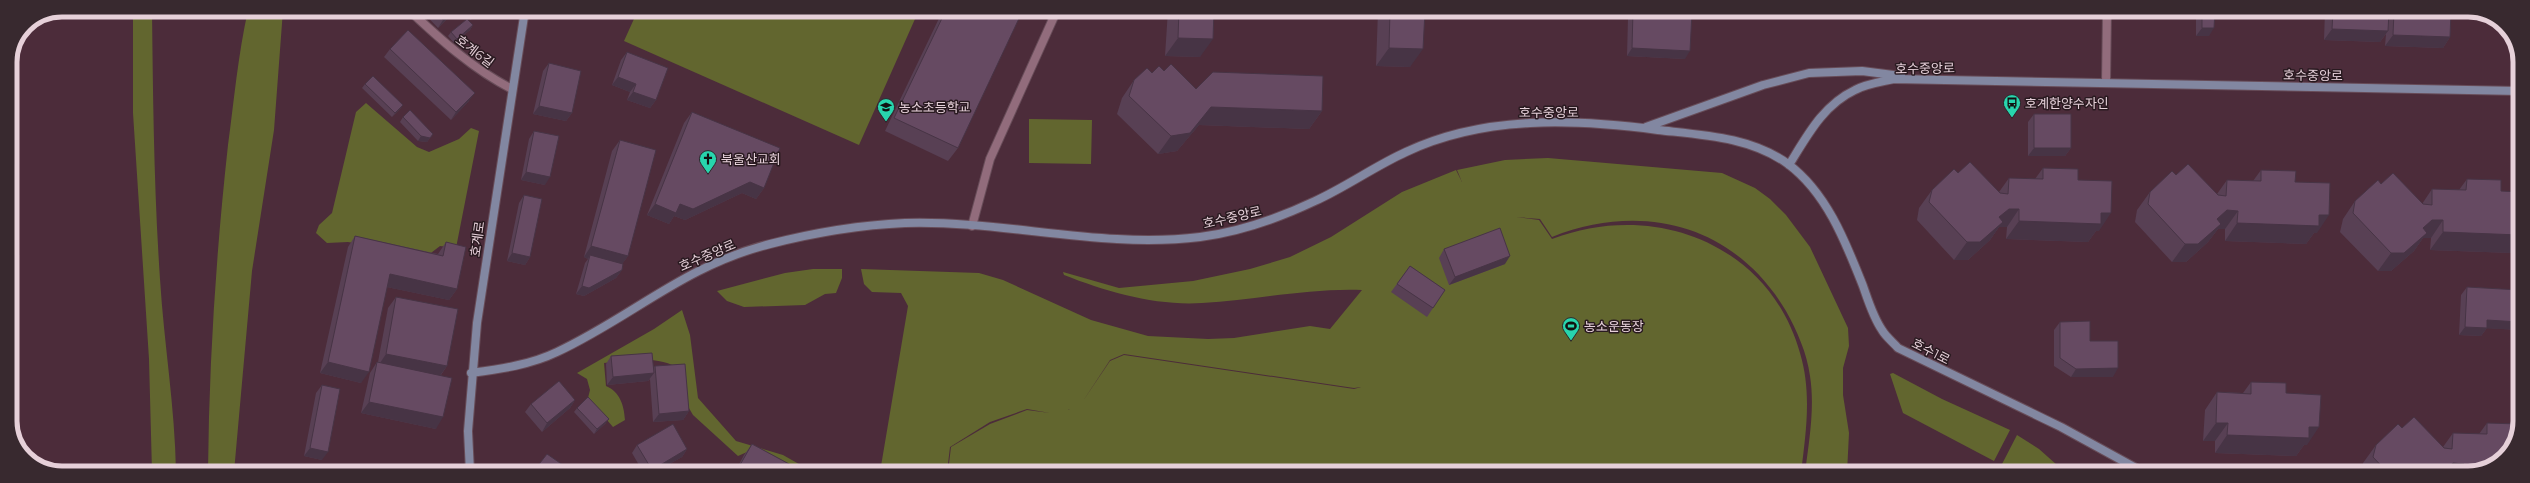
<svg xmlns="http://www.w3.org/2000/svg" width="2530" height="483" viewBox="0 0 2530 483" font-family="Montserrat,'Noto Sans KR',sans-serif">
  <style>
    .green { fill: #62662f; fill-rule: evenodd }
    .lines { fill: none; stroke-linecap: round; stroke-linejoin: round }
    .street-casing { stroke: #674c58; stroke-width: 10 }
    .secondary-casing { stroke: #674c58; stroke-width: 10 }
    .street { stroke: #926c7c; stroke-width: 8 }
    .secondary { stroke: #8287a1; stroke-width: 8 }
    .wall { fill: #584054 }
    .shaded-wall { fill: #473445 }
    .building { fill: #664a62; stroke: #473445 }
    .labels { text-anchor: middle; dominant-baseline: central; stroke-width: 3; stroke-linejoin: round; paint-order: stroke }
    .street-label { font-size: 13px; fill: #e6d0d9; stroke: #291a20 }
    .poi-label { font-size: 13px; fill: #e6d0d9; stroke: #291a20; text-anchor: start }
    .rim { fill: none; stroke: #e6d0d9; stroke-width: 5 }
  </style>
  <rect width="100%" height="100%" fill="#4c2c3a"/>
  <path class="green" d="M133,10H152C153,100 154,190 160,279C164,344 175,407 176,472H152L149,359L133,113Z
    M248,10H283L274,130L252,271L234,472H208C209,363 216,254 228,145C234,100 238,55 248,10Z
    M638,10H919L859,145L624,41Z
    M366,103L417,147L429,152L459,139L471,128L479,131L456,248L440,246L427,256L348,242L327,243L316,233L319,225L332,213L356,112Z
    M1029,119L1092,120L1091,164L1029,163Z
    M1548,158L1722,173L1755,188L1770,199L1786,215L1810,247L1848,328L1849,346L1843,368V395L1849,433L1847,473H1805C1809,441 1815,408 1810,376C1807,353 1797,331 1786,311C1735,225 1643,201 1552,237L1540,219L1516,217L1507,220L1516,217L1539,220L1552,239C1653,200 1769,243 1800,353C1812,393 1806,432 1801,473L948,472L951,447L990,424L1027,410L1050,413L1027,409L990,422L950,447L947,472H880L908,306L901,293L872,292L864,284L861,269L979,273L1003,280L1091,320L1148,336L1208,339L1234,338L1310,326L1330,329L1362,290C1308,288 1256,300 1202,303C1156,306 1107,292 1064,275L1063,272L1119,288L1193,281L1250,269L1290,257L1331,237L1402,192L1456,170L1462,182L1457,170L1505,160ZM1124,354L1354,388L1361,387L1354,389L1124,355L1110,361L1083,401L1068,410L1083,401L1110,360Z
    M813,269H842V278L836,293L825,294L805,305L744,307L727,301L717,291L785,273Z
    M682,310L690,335L698,398L736,441L783,455L813,472H793L747,452L738,456L693,415L686,403L681,370C659,354 629,361 604,363L606,386C620,392 624,405 625,420L613,427L588,398L590,390L587,379L577,373L654,329Z
    M1893,373L1942,399L2010,430L1994,461L1903,413L1890,374Z
    M2017,435L2039,449L2066,473H2013L2001,466Z"/>
  <g class="lines">
    <g class="street-casing">
      <path id="street" d="M409,10C441,40 473,69 512,89
        M2106,83L2107,11
        M972,226L990,159L1057,10"/>
    </g>
    <g class="secondary-casing">
      <path id="secondary" d="M1646,127L1763,85L1809,73L1862,71L1901,76
        M1789,165C1807,136 1823,105 1855,90C1866,84 1881,82 1894,79L2520,91
        M471,373C500,369 530,365 557,352C632,317 685,265 770,244C813,233 860,225 905,223C1004,220 1101,249 1200,237C1240,232 1279,218 1315,201C1346,187 1375,166 1406,152C1484,115 1575,119 1658,130C1703,135 1751,137 1788,164C1827,193 1846,243 1863,286C1868,300 1873,317 1882,330C1886,337 1893,342 1898,348L2061,427L2145,473
        M470,472L468,431L477,323L525,10"/>
    </g>
    <use href="#street" class="street"/>
    <use href="#secondary" class="secondary"/>
  </g>
  <path class="wall" d="M421,10H454L450,16L438,28Z
    M459,10H477L471,20L458,12Z
    M943,10H1023L958,148L948,161L885,131Z
    M1168,10H1214L1200,57L1165,56Z
    M1378,11H1425L1410,67L1376,66Z
    M1633,11H1657L1685,59L1627,56L1628,18Z
    M2196,11H2215L2209,36H2196Z
    M2325,11H2451L2450,37L2443,48L2385,46L2386,34L2380,42L2324,40Z
    M473,25L470,30L454,43L448,36L451,32Z
    M390,49L469,101L451,120L384,57Z
    M627,52L656,100L650,108L627,100L630,92L612,85L621,60Z
    M549,63L572,113L566,121L533,114L543,71Z
    M1164,71L1196,89L1322,111L1309,129L1199,125L1177,151L1158,154L1117,114L1122,98L1134,80L1152,73Z
    M365,84L403,105L400,109L392,117L362,88Z
    M692,112L764,188L756,199L742,193L685,220L674,216L669,224L647,215L684,123Z
    M2034,114L2071,148L2065,156H2028V122Z
    M403,117L430,138L427,142L418,141L400,122Z
    M534,131L545,185L521,180L529,139Z
    M620,140L628,256L622,264V270L616,278L584,296L576,294L585,263L588,259L584,257L612,151Z
    M2043,168L2078,180L2099,231H2096L2088,242L2006,239L2007,227H1999L1990,240L1968,260H1954L1917,220L1919,208L1932,190L1958,173L1999,192L2009,178L2035,179Z
    M2261,170L2295,182L2317,233H2314L2306,244L2225,241V229H2218L2208,242L2186,262H2172L2135,222L2137,210L2150,192L2217,194L2227,180L2253,181Z
    M2467,179L2501,191L2519,242L2512,253L2430,250L2431,238H2423L2414,251L2391,271H2378L2340,232L2343,219L2355,201L2381,184L2422,204L2432,189L2459,190Z
    M524,195L530,257L525,265L507,261L519,203Z
    M355,236L438,254L446,242L457,289L449,300L387,287L361,383L320,373L348,247Z
    M1444,249L1505,264L1449,285L1439,258Z
    M1410,266L1445,290L1427,317L1391,292Z
    M2467,287L2519,290V330L2487,328L2481,336L2459,335L2461,295Z
    M396,297L447,366L441,375L436,429L361,413L370,373L377,362H378L388,308Z
    M2060,322L2090,341L2113,377H2071L2054,366V330Z
    M2518,348L2519,370H2514L2515,353Z
    M611,356L653,368L655,366L689,411L683,420L653,422L650,379L648,381L607,385L606,364Z
    M2251,382L2286,393L2307,445H2304L2296,456L2215,453V441H2203L2205,410L2217,392L2243,393Z
    M322,385V460L304,456L316,393Z
    M575,400L570,408L542,432L525,412L531,404Z
    M577,408L606,423L594,434L574,412Z
    M2487,423L2519,424L2468,473H2361L2363,463L2376,445L2402,428L2443,447L2453,433L2479,434Z
    M752,444L804,472H735L744,455Z
    M637,445L687,449L682,457L655,472H643L632,453Z"/>
  <path class="shaded-wall" d="M453,10H454L450,16L438,28L443,20Z
    M473,25L470,30L454,43L457,39Z
    M2202,28H2214L2209,36H2196Z
    M2332,29L2388,31L2380,42L2324,40Z
    M2393,35L2450,37L2443,48L2385,46Z
    M1178,38L1213,39L1200,57L1165,56Z
    M1389,48L1423,49L1410,67L1376,66Z
    M1632,48L1690,51L1685,59L1627,56Z
    M618,77L636,84L630,92L612,85Z
    M633,92L656,100L650,108L627,100Z
    M475,93L469,101L451,120L456,112Z
    M403,105L400,109L392,117L395,113Z
    M539,106L572,113L566,121L533,114Z
    M1211,107L1322,111L1309,129L1199,125L1177,151L1158,154L1171,136Z
    M433,134L427,142L418,141L421,136Z
    M2034,148H2071L2065,156H2028Z
    M526,172L550,177L545,185L521,180Z
    M750,182L764,188L756,199L742,193L685,220L674,216L669,224L647,215L655,204H680Z
    M2009,209H2019L2007,227H1999L1990,240L1968,260H1954L1967,242L1999,217Z
    M2227,210L2238,211L2225,229H2218L2208,242L2186,262H2172L2185,244L2217,219Z
    M2101,213H2111L2099,231H2096L2088,242L2006,239L2019,221Z
    M2319,215H2329L2317,233H2314L2306,244L2225,241L2237,223Z
    M2432,220H2443L2431,238H2423L2414,251L2391,271H2378L2391,253Z
    M2519,231V242L2512,253L2430,250L2443,232Z
    M591,246L628,256L620,267L590,255L588,259L584,257Z
    M512,253L530,257L525,265L507,261Z
    M1510,256L1505,264L1449,285L1455,277Z
    M622,270L616,278L584,296L576,294L582,286Z
    M390,274L457,289L449,300L382,286Z
    M2487,320L2519,322V330L2481,328Z
    M2465,327L2487,328L2481,336L2459,335Z
    M386,354L447,366L439,377L378,366Z
    M328,362L369,372L361,383L320,373Z
    M2517,365H2519V370H2514Z
    M2118,368L2113,377H2071L2076,369Z
    M654,373L648,381L607,385L613,377Z
    M575,400L570,408L542,432L547,423Z
    M369,402L443,417L436,429L361,413Z
    M689,411L683,420L653,422L659,414Z
    M609,419L606,423L594,434L597,429Z
    M2216,423H2228L2215,441H2203Z
    M2309,427H2319L2307,445H2304L2296,456L2215,453L2227,435Z
    M310,448L328,452L322,460L304,456Z
    M687,449L682,457L655,472H650L652,470Z
    M2453,463L2464,464L2457,473H2443Z"/>
  <path class="building" d="M434,10H453L443,20Z
    M465,10H477L474,16Z
    M946,10H1023L958,148L894,118Z
    M1179,10H1214L1213,39L1178,38Z
    M1390,11H1425L1423,49L1389,48Z
    M1633,11H1657L1692,12L1690,51L1632,48Z
    M2202,11H2215L2214,28H2202Z
    M2333,11H2389L2388,31L2332,29Z
    M2394,11H2451L2450,37L2393,35Z
    M467,19L473,25L457,39L451,32Z
    M408,30L475,93L456,112L390,49Z
    M627,52L668,68L656,100L633,92L636,84L618,77Z
    M549,63L581,71L572,113L539,106Z
    M1171,64L1196,89L1213,72L1323,76L1322,111L1211,107L1190,133L1171,136L1129,96L1134,80L1147,68L1152,73L1159,66L1164,71Z
    M373,76L403,105L395,113L365,84Z
    M410,110L433,134L430,138L421,136L403,117Z
    M692,112L780,148L764,188L750,182L693,209L680,204L676,213L655,204Z
    M2034,114H2071V148H2034Z
    M534,131L559,136L550,177L526,172Z
    M620,140L656,150L628,256L591,246Z
    M1970,162L2000,193L2008,194L2009,178L2043,179V168L2078,169V180L2112,181L2111,213H2101V224L2019,221V209H2009L1999,217L2003,222L1980,242H1967L1929,202L1932,190L1954,169L1958,173Z
    M2188,164L2218,195L2226,196L2227,180L2261,181V170L2296,171L2295,182L2330,183L2329,215H2319V226L2237,223L2238,211L2227,210L2217,219L2221,224L2198,244H2185L2148,204L2150,192L2172,171L2176,175Z
    M2393,173L2423,204L2432,205V189L2466,190L2467,179L2501,180V191L2520,192L2519,235L2443,232V220H2432L2423,228L2427,233L2404,253H2391L2353,213L2355,201L2378,180L2381,184Z
    M524,195L542,199L530,257L512,253Z
    M1500,228L1510,256L1455,277L1444,249Z
    M355,236L443,256L446,242L466,247L457,289L390,274L369,372L328,362Z
    M590,255L623,264L622,270L589,288L582,286Z
    M1410,266L1445,290L1433,308L1397,284Z
    M2467,287L2519,290V322L2487,320V328L2465,327Z
    M396,297L458,309L447,366L386,354Z
    M2090,321V341H2118V368L2076,369L2060,358V322Z
    M2518,348H2519V365H2517Z
    M652,353L654,373L613,377L611,356Z
    M377,362L452,378L443,417L369,402Z
    M685,364L689,411L659,414L655,366Z
    M559,381L575,400L547,423L531,404Z
    M2251,382L2286,383V393L2321,395L2319,427H2309V438L2227,435L2228,423H2216L2217,392L2251,394Z
    M322,385L340,389L328,452L310,448Z
    M588,397L609,419L597,429L577,408Z
    M2414,417L2444,448L2452,449L2453,433L2487,434V423L2519,424V431L2502,460L2468,473H2463L2464,464L2453,463L2443,472L2444,473H2388L2373,457L2376,445L2398,424L2402,428Z
    M673,424L687,449L652,470L637,445Z
    M752,444L804,472H736Z
    M547,454L563,465L557,472H533Z"/>
  <defs>
    <g id="bus-pin" transform="scale(0.9)"><path d="M0 17L-7.5 6A9.5 9.5 0 1 1 7.5 6Z" fill="#28d5ad" stroke="#291a20"/><path d="M-5-6H5V4H4V6H2V4H-2V6H-4V4H-5ZM-3.5-4V0h7V-4ZM-3.5 1.2v1.5H-2V1.2ZM2 1.2v1.5H3.5V1.2Z" fill="#111"/></g>
    <g id="school-pin" transform="scale(0.9)"><path d="M0 17L-7.5 6A9.5 9.5 0 1 1 7.5 6Z" fill="#28d5ad" stroke="#291a20"/><path d="M0-5L7-2L0 1L-7-2ZM-4 1L0 2.5L4 1V4Q0 6-4 4Z" fill="#111"/></g>
    <g id="church-pin" transform="scale(0.9)"><path d="M0 17L-7.5 6A9.5 9.5 0 1 1 7.5 6Z" fill="#28d5ad" stroke="#291a20"/><path d="M-1.2-6h2.4v3.5h3.3v2.4h-3.3V6h-2.4V-.1h-3.3v-2.4h3.3Z" fill="#111"/></g>
    <g id="stadium-pin" transform="scale(0.9)"><path d="M0 17L-7.5 6A9.5 9.5 0 1 1 7.5 6Z" fill="#28d5ad" stroke="#291a20"/><path d="M0-5a6.5 5 0 1 0 0 10a6.5 5 0 1 0 0-10ZM-3.5-1.8h7v3.6h-7Z" fill="#111"/></g>
  </defs>
  <g fill-rule="evenodd">
    <use href="#bus-pin" x="2012" y="103"/>
    <use href="#school-pin" x="886" y="107"/>
    <use href="#church-pin" x="708" y="159"/>
    <use href="#stadium-pin" x="1571" y="326"/>
  </g>
  <g class="labels">
    <g class="street-label">
      <text transform="translate(475 51) rotate(37)">호계6길</text>
      <text transform="translate(1925 68) rotate(-1)">호수중앙로</text>
      <text transform="translate(2313 75) rotate(1)">호수중앙로</text>
      <text x="1549" y="112">호수중앙로</text>
      <text transform="translate(1232 217) rotate(-13)">호수중앙로</text>
      <text transform="translate(477 239) rotate(-82)">호계로</text>
      <text transform="translate(707 255) rotate(-23)">호수중앙로</text>
      <text transform="translate(1931 351) rotate(27)">호수1로</text>
    </g>
    <g class="poi-label">
      <text x="2025" y="103">호계한양수자인</text>
      <text x="899" y="107">농소초등학교</text>
      <text x="721" y="159">북울산교회</text>
      <text x="1584" y="326">농소운동장</text>
    </g>
  </g>
  <path d="M0 0H2530V483H0ZM62 17H2468A45 45 0 0 1 2513 62V421A45 45 0 0 1 2468 466H62A45 45 0 0 1 17 421V62A45 45 0 0 1 62 17Z" fill="#38292f" fill-rule="evenodd"/>
  <path class="rim" d="M62 17H2468A45 45 0 0 1 2513 62V421A45 45 0 0 1 2468 466H62A45 45 0 0 1 17 421V62A45 45 0 0 1 62 17Z"/>
</svg>
